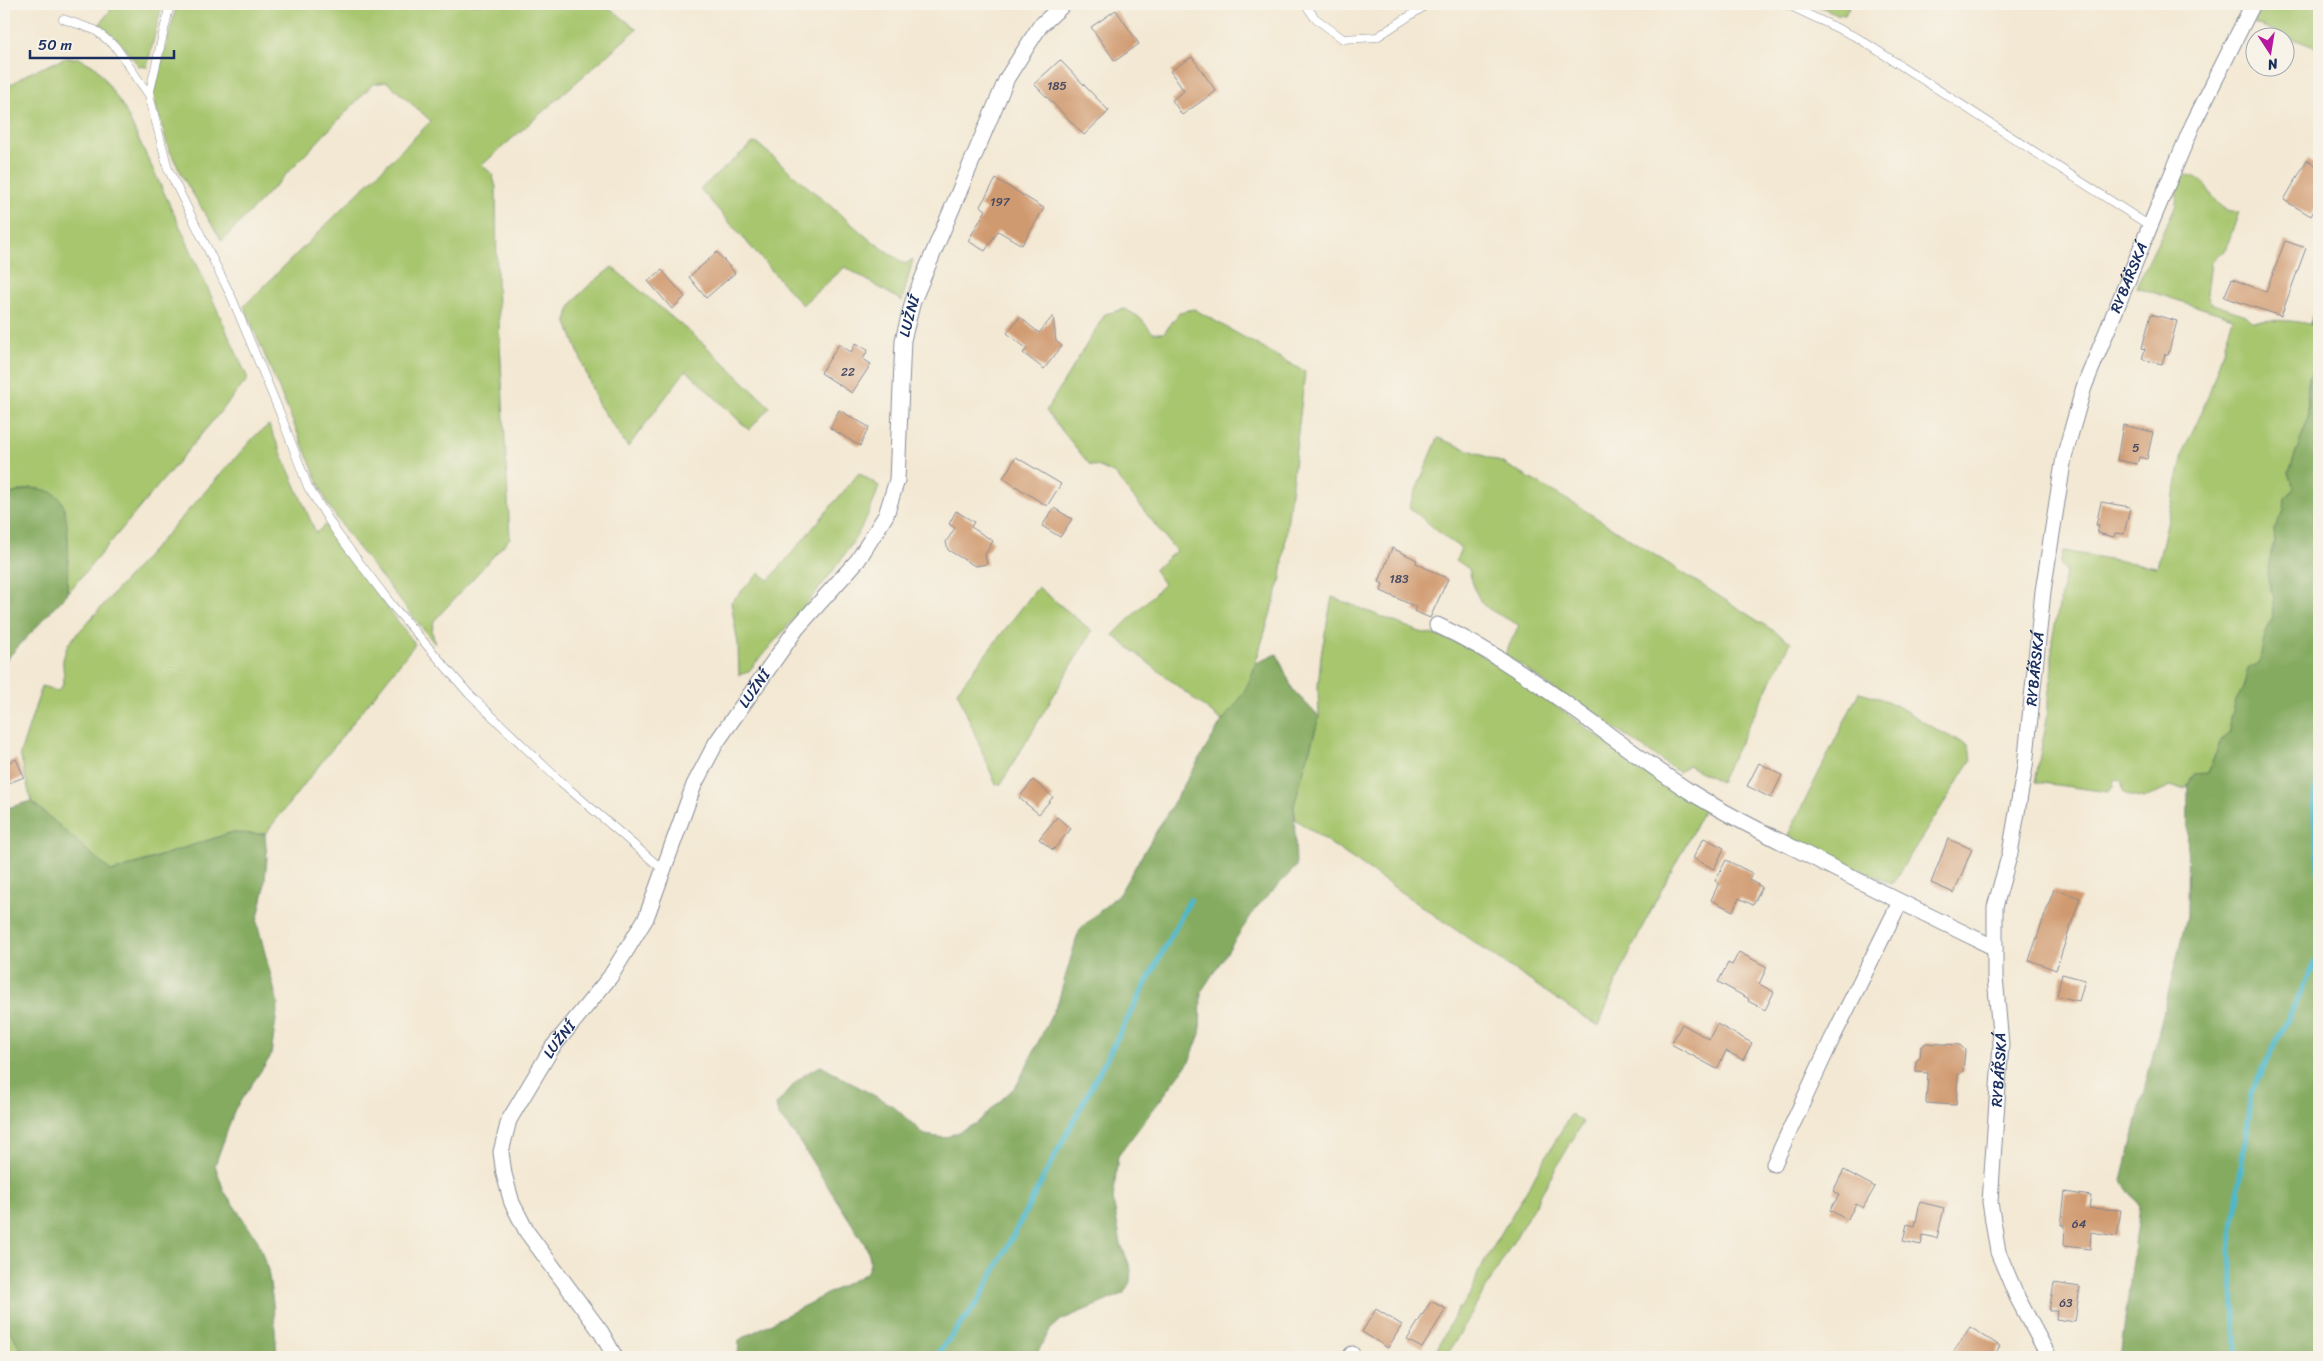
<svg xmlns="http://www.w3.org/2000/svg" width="2323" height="1361" viewBox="0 0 2323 1361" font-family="Sriracha,sans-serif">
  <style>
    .green { fill: #a7c66e; stroke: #617a66 }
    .forest { fill: #85ab61; stroke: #506d60 }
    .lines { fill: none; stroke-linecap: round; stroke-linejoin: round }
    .stream { stroke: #4db7cb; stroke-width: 5.5 }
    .building { fill: #d09a70 }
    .lane-casing { stroke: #878c98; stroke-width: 9 }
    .street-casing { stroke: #878c98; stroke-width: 17 }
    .lane { stroke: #fff; stroke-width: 8 }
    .street { stroke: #fff; stroke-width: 15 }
    .labels { text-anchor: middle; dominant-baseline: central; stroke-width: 4; stroke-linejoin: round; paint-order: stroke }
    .number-label { font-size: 12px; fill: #484a62 }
    .street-label { font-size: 15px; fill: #1b2f5e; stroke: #f7f3e8 }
  </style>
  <rect width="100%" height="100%" fill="#f7f3e8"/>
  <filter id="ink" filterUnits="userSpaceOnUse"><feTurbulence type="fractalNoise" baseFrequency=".02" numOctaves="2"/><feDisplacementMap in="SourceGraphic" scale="10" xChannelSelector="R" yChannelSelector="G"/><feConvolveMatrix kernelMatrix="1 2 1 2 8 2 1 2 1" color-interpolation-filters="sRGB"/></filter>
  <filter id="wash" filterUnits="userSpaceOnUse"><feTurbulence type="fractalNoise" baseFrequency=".0096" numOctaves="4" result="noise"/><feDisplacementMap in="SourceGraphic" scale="20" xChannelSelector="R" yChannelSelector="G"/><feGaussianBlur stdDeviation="1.12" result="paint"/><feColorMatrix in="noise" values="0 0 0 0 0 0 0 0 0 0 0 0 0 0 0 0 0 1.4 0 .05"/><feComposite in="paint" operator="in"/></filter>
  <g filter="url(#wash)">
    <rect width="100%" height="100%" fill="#f3e8d3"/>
    <path class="green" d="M115,4H162L147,67L139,66L119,41L99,25Z
      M177,4H604L637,29L482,165L492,174L496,187L497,284L510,538L434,621L432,631L435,644L354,543L328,505L244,306L431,121L387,82L373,84L222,241L185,181L168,147L153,95Z
      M1814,4H1850L1845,15L1837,14Z
      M2264,4H2319V49L2254,23Z
      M66,58H79L96,67L124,108L184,235L248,379L67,594L68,537L60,499L51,492L31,488L4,496V89L27,74Z
      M753,143L758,144L869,239L905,264L913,259L902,301L845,267L802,305L700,189Z
      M2184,175C2210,176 2206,196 2223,208C2227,211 2234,211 2239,212L2226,249L2211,262L2207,294L2210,303L2246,315L2252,321C2270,320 2303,319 2319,328V359L2309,377L2307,389L2308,419L2289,472L2294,488L2285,498V510L2274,529L2275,542L2271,550L2270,588L2275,597L2272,617L2265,636L2259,663L2248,669L2243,688L2236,701L2229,724L2230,732L2220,743L2208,773L2191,778L2189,785L2184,788L2168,787L2143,799L2128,795L2123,791L2122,782L2117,779L2113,781V786L2108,792L2035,782L2048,713V695L2052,676V640L2066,571L2060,564L2063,551L2157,567L2185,446C2208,407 2219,361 2233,318L2136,287L2176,205L2177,189Z
      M612,267L706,346L770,407L749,430L686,370L628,447L598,404L567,323C565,299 596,281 612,267Z
      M1125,309L1139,317L1153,333H1164L1180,312L1194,309L1305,372L1281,578L1249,685L1240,700L1222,721L1113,635L1164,584L1154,570L1176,551L1115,474L1100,467L1090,465L1046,411L1105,314Z
      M269,425L316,533L325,525L415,644L265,834L230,833L111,872L31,801L20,754L42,686L58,691C68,682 62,672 63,660C64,655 66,650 68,644L256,435Z
      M1438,438L1503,463L1578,506L1791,642L1720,782L1688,765L1680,772L1672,768L1615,728L1613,732L1505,654L1519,625C1485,607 1478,609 1469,569L1456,560L1461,548L1447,539L1409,507Z
      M859,473L879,486C861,551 791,620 748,672L739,675L738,644L731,602L759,573L769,580Z
      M1038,587L1092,631L1001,784L996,785L957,691Z
      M1332,597L1420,632C1480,642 1539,694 1588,729C1626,756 1666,782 1706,806C1669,878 1626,950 1599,1026L1574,1011L1296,820L1294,805L1319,717L1318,687L1321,655Z
      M1859,692C1890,699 1904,710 1930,726C1942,733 1955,739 1968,745L1972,759L1892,884L1787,837Z
      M2319,1109V1171L2314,1115Z
      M1571,1114L1583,1122L1446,1357H1433L1458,1308H1461L1473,1289L1478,1273Z
      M4,1321L26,1357H4Z"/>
    <path class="forest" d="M2319,292V328L2310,324Z
      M2319,359V1109L2314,1115L2319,1171V1357H2120L2140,1207L2122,1181L2187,916L2188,785L2194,774L2208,773L2220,743L2230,732L2229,724L2236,701L2243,688L2248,669L2259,663L2265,636L2272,617L2275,597L2270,588L2268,577L2269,563L2275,542L2274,529L2284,510L2285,498L2294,488L2289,472L2308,419L2309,377Z
      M31,488C41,489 53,490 60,499C72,516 67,573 67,594L4,662V496Z
      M1277,654L1293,690L1319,717L1294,805L1296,867L1256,908L1201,992L1200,1034L1189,1062L1118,1156L1113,1200L1121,1244L1131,1269L1130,1282L1123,1294L1061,1320L1050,1330L1035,1357H738L739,1340L865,1274C873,1264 870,1257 866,1246L795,1135L778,1115L776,1105C790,1089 801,1073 821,1066L893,1106L925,1135L945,1138L977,1123L1017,1085L1058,1002L1079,930L1119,894L1222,721C1240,700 1247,690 1256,663Z
      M31,801L112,872L230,833L265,834L267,858L264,891L257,922L278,1004L271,1056L235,1109L215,1165L224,1191L258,1241L268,1270L273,1303L277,1357H26L4,1321V809Z"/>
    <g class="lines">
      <path class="stream" d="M2319,758L2314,813L2319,876
        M935,1357L978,1302L1190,900
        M2236,1357L2230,1252L2251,1093L2318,958L2319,913"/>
    </g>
    <g id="blocks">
      <path class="building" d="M1116,10L1139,44L1115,61L1091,27Z
        M1192,57L1216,91L1182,115L1172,100L1184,91L1170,71Z
        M1060,60L1109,111L1084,135L1034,84Z
        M2307,160L2319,167V203L2311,216L2284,200Z
        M996,179L1044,208L1022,245L998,231L985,251L968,241L986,210L980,206Z
        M2285,241L2306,248L2281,316L2224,297L2232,279L2266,292Z
        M717,252L735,273L706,298L689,277Z
        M662,270L685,297L672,309L648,281Z
        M2151,314L2177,321L2168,355L2165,354L2162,364L2142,359L2145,349L2142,348Z
        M1053,316L1056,341L1062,346L1044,369L1023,353L1027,349L1007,333L1020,317L1039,333Z
        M856,343L868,350L863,359L871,364L852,393L821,373L839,344L851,352Z
        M839,410L869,427L860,446L830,428Z
        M2123,425L2153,432L2147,459L2139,457L2137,464L2117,460Z
        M1016,457L1061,484L1047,506L1003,478Z
        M2101,502L2130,507L2124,534L2115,533L2114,537L2097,533L2099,525H2096Z
        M1054,508L1072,519L1060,537L1042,526Z
        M956,511L974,522L971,527L993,541L985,555L987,564L975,566L948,550L946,542L955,528L949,524Z
        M1392,548L1417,560L1416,563L1448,579L1430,618L1414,611L1416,607L1381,591L1383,584L1379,582Z
        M16,759L24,777L4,785V764Z
        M1759,763L1782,775L1771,798L1747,786Z
        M1033,780L1053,797L1039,814L1019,798Z
        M1057,817L1071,829L1053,850L1039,839Z
        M1704,838L1724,848L1714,869L1693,858Z
        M1948,839L1972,849L1954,893L1931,883Z
        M1726,860L1752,873L1749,880L1762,887L1753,905L1739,898L1733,911L1711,900L1719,883L1715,881Z
        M2054,889L2080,898L2056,970L2029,960Z
        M1739,952L1767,967L1759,984L1774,992L1765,1010L1748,1001L1749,999L1718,982L1728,963L1732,965Z
        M2062,974L2085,980L2079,1001L2057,996Z
        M1682,1024L1709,1039L1717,1024L1752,1043L1743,1060L1726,1051L1717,1069L1671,1044Z
        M1926,1043L1960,1045L1965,1050L1963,1071L1958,1075L1956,1105L1926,1103L1928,1073L1916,1072V1061L1920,1058L1921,1047Z
        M1844,1170L1875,1187L1863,1208L1856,1204L1847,1220L1830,1210L1839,1195L1833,1191Z
        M2065,1192L2091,1196L2089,1208L2121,1210L2117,1236L2091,1232L2090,1249L2064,1246L2065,1225H2061Z
        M1920,1202L1944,1208L1937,1238L1923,1235L1921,1245L1903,1241L1907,1224L1915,1226Z
        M2054,1283L2080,1287L2075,1322L2056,1319L2057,1311H2049Z
        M1431,1301L1446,1309L1422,1348L1407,1340Z
        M1376,1309L1402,1325L1388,1348L1362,1332Z
        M1970,1327L2000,1346L1993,1357H1950Z"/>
    </g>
  </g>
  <g filter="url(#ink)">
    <use href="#blocks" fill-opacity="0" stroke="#878c98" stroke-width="1"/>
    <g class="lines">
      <g class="lane-casing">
        <path id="lane" d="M170,4L149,95L168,169L232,298L280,413L308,487L337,533L391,604L469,694L561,782L662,869
          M1305,4L1315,18L1343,39L1377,37L1428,4
          M1786,4L1858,38L2150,226
          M63,19L95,30L115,46L149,95"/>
      </g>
      <g class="street-casing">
        <g id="street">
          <path d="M1437,625C1529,667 1605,737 1689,791C1725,814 1764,833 1802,852C1866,885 1931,917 1995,948"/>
          <path d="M1774,1164L1832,1039L1900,902"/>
          <path id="s1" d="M615,1357L601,1332L527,1232L512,1203L504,1174L501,1152L509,1120L552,1048L610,977L646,918L694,785L716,743L797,628L858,560L886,515L897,480L903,340L913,301L1007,78L1040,26L1064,4"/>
          <path d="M1350,1357L1352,1354"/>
          <path id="s2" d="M2049,1357L2017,1297L1998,1252L1990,1202L2001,1044L1995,977V907L2010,853L2025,766L2043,591L2064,457L2084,387L2150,226L2193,124L2253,4"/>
        </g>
      </g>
      <use href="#lane" class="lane"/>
      <use href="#street" class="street"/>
    </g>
  </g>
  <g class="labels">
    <g class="number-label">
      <text x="1057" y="86">185</text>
      <text x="1000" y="202">197</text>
      <text x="848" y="372">22</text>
      <text x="2136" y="448">5</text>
      <text x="1399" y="579">183</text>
      <text x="2079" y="1224">64</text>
      <text x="2066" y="1303">63</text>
    </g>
    <g class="street-label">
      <text stroke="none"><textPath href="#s2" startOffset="1110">RYBÁŘSKÁ</textPath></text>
      <text stroke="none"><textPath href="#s1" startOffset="1191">LUŽNÍ</textPath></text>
      <text stroke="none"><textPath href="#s2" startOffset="705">RYBÁŘSKÁ</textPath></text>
      <text stroke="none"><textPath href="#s1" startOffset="771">LUŽNÍ</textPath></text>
      <text stroke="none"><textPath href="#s1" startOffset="366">LUŽNÍ</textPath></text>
      <text stroke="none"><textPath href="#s2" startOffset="300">RYBÁŘSKÁ</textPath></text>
    </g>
  </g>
  <rect width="2323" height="1361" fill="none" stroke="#f7f3e8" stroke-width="20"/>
  <g transform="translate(2270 52) rotate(168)"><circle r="24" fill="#f7f3e8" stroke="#9fa5b1"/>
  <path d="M0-4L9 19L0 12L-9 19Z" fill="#b5179e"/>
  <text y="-8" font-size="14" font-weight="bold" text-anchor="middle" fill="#1b2f5e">N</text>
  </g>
  <path d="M30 50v8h144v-8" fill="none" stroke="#1b2f5e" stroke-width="2.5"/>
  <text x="38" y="50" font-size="15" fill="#1b2f5e" stroke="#f7f3e8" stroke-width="4" paint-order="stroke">50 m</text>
</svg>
